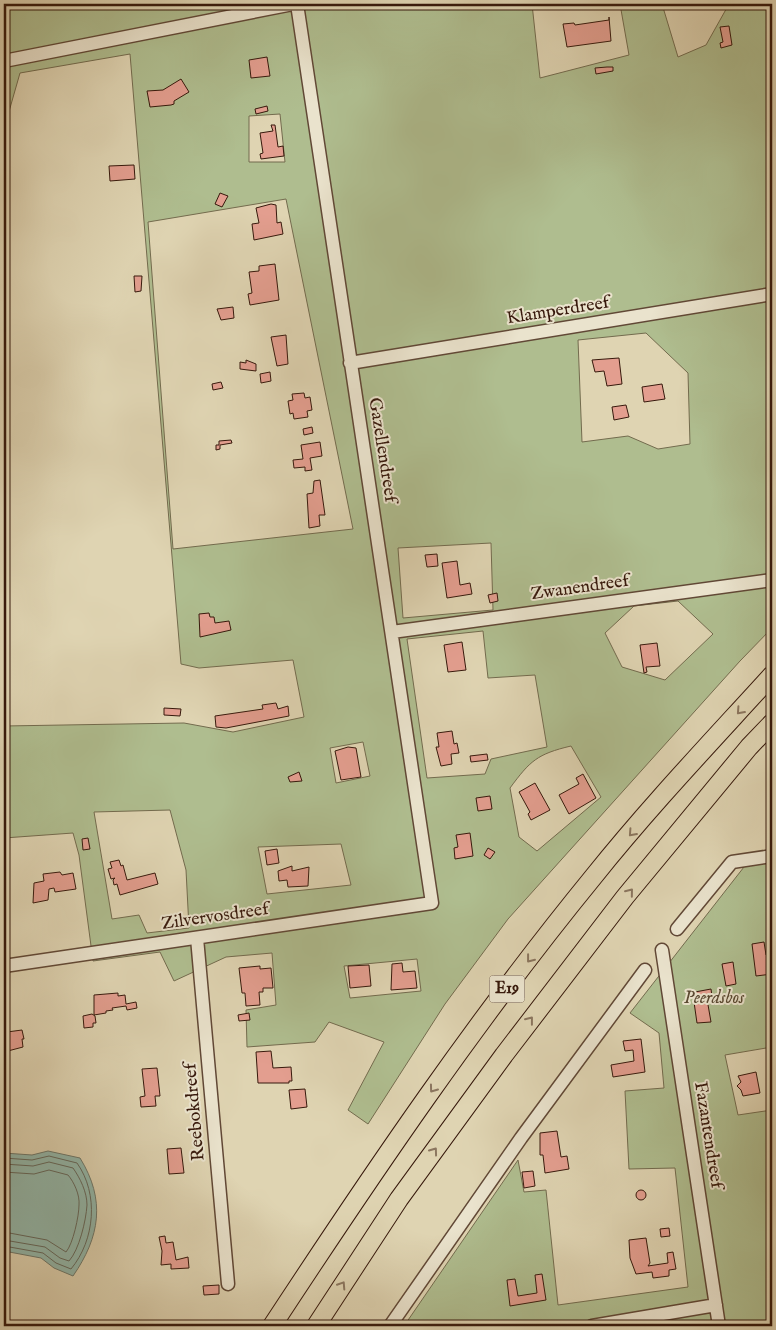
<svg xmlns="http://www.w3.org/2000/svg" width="776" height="1330" viewBox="0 0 776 1330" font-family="'IM FELL English',serif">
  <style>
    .green { fill: #afbd8f; stroke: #736b4e; fill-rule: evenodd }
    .water { fill: #93b8ab; stroke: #6e786b }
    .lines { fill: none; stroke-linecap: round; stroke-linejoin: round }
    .shore { stroke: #65685c; stroke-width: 1 }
    .building { fill: #e39e8f; stroke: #37190c }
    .minor-casing { stroke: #614836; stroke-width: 15 }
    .highway-casing { stroke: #37190c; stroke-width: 20 }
    .minor { stroke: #eae3cd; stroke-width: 12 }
    .highway { stroke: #dfd4b2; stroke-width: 18 }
    .oneway { stroke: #8b765f }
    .labels { text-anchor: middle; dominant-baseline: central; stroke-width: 4; stroke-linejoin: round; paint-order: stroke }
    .shield { fill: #eae3cd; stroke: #6d5646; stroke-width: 1 }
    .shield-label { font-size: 16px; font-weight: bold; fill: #37190c }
    .street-label { font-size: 18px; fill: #37190c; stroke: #eae3cd }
    .park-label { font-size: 18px; font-style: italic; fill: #5b4a33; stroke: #eae3cd }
  </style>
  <rect width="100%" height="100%" fill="#dfd4b2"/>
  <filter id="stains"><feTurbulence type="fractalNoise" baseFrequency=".004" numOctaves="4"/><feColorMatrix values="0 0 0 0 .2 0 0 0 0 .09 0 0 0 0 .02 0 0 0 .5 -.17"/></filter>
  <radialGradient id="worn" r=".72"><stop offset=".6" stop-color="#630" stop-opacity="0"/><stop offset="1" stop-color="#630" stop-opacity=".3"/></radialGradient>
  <path class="green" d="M4,4H532L540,78L629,55L620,4H662L678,57L706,45L729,4H772V628L740,661L508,919L445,1004L368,1124L348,1110L384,1042L329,1022L315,1042L247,1047L246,1010L276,1005L272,953L226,957L174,981L160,952L93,961L79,855L73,833L4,838V726L184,723L233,732L304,717L293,660L199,668L181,664L130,54L20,73L4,129ZM280,114L285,162H249V116ZM286,199L353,529L173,549L148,222ZM646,333L688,373L690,444L658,449L628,436L582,442L578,340ZM491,543L493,610L403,618L398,548ZM678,601L713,634L665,680L622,667L605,633L634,606ZM483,631L488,678L535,675L547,747L491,759L485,774L427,778L407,639ZM363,742L370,776L336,783L330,748ZM571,746L601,797L537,851L519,837L510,788C530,761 537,754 571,746ZM170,810L186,870L189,928L147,933L139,915L112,919L94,812ZM341,844L351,885L267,894L258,847ZM417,959L421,991L350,998L344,966Z
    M772,855V1047L725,1055L738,1115L772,1110V1326H404L518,1160L524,1192L546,1190L558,1305L688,1287L675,1168L629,1169L625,1091L664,1088L659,1033L630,1013L751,858Z"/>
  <path class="water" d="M48,1151L80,1158C106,1200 100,1237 73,1276L54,1268L41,1258L4,1251V1153L32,1155Z"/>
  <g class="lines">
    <path class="shore" d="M4,1158L32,1160L49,1156L77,1163C99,1194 95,1240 71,1269L56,1263L43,1253L4,1246
      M4,1164L33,1166L49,1162L73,1168C80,1178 87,1192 87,1205C86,1221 79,1250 69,1261L60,1258L45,1247L4,1240
      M4,1172L34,1174L49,1170L68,1175C74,1182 80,1195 79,1205C79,1216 73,1244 66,1252L47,1240L4,1232"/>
  </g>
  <path class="building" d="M609,17L611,41L567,47L563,24L574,23L575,25L609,20Z
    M729,26L732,45L721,48L720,43L723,42L720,27Z
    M267,57L270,76L251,78L249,60Z
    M607,67H613V71L596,74L595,68Z
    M181,79L189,92L174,101V104L171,105L150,107L147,91L163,90Z
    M267,106L268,111L256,114L255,109Z
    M271,125H275L278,147L283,146L284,156L261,159L260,154L263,153L260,133L273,131Z
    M134,165L135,179L110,181L109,166Z
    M220,193L228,196L222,207L215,204Z
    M271,204L276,205L277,223L281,222L283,234L254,240L252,224L259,223L256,208Z
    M275,264L279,300L250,305L248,294L252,293L249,272L259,271V266Z
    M134,276H142L141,291L135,292Z
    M233,307L234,318L221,320L217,309Z
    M286,335L288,364L277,366L271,337Z
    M619,358L622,384L607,386L604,371L595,372L592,360Z
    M246,360L256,364V371L240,369V362L246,363Z
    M270,372L271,381L261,383L260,374Z
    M221,382L223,388L213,390L212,384Z
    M662,384L665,399L644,402L642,387Z
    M304,393L305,398L310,397L312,410L307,411L308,417L294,419L293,413L290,414L288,401L293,400L292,394Z
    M626,405L629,417L614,420L612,407Z
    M312,427L313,433L304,435L303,429Z
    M231,440L232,443L220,445V449L216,450V445H219V441Z
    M320,442L322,456L310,458L312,470L305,471V467L294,468L293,460L303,459L301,445Z
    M320,480L325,515H319L320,526L309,528L307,494L313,493L314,481Z
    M437,554L438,566L427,567L425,555Z
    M457,561L460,585L470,583L472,594L447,598L442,563Z
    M497,593L498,601L490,603L488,595Z
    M209,613L210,617H214L215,623L229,621L231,630L200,637L199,614Z
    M462,642L466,670L448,672L444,645Z
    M657,643L660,666L646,667L647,672L644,673L640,645Z
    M276,703L278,709L288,706L289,716L226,728L216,727L215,716L263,709L262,705Z
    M164,708L181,709L180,716L164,715Z
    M452,731L454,744L457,743L459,753L451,754L452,764L441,766L436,747H439L437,733Z
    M348,747L356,748L361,777L341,780L335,751Z
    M487,754L488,760L471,762L470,756Z
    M299,772L302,781L290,782L288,777Z
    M583,774L596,798L569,814L559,795L579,784L576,778Z
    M535,783L550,810L531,820L528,814L530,812L519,792Z
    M490,796L492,809L478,811L476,798Z
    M470,833L473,856L455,859L454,848L458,847L456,835Z
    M88,838L90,849L83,850L82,839Z
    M488,848L495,852L490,859L484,855Z
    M277,849L279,863L267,865L265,851Z
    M119,860L121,866L123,865L127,880L155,873L158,884L120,895L117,884L114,885L113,880L115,878L111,879L108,869L112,868L110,862Z
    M292,866V871L309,867L308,886L288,887L287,880L279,881L278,871Z
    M60,872L62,875L73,873L76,889L55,892L54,888L49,889L48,900L33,903L34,883L44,881L43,874Z
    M764,942L766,955L772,954V974L756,976L752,944Z
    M733,962L736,984L726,986L722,964Z
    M402,963L403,972L415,971L417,988L391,990L392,964Z
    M369,965L371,986L350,988L348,966Z
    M260,966V969L271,968L273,988H263V992H259L260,1005L246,1006L245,993H242L239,968Z
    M711,989L712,997L705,998L707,999L711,1022L697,1023L694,1002L698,1001L695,992Z
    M118,993V996L125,995L126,1004L136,1002L137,1008L127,1010L126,1006L112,1008L113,1010L106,1011V1013L94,1015V995Z
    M249,1013L250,1020L239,1021L238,1015Z
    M92,1014L95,1016L96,1023H93V1027L84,1028L83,1016Z
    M4,1017L7,1032L22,1030L24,1039H22L23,1047L4,1052Z
    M641,1039L645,1072L613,1077L611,1065L634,1061L633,1050L625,1051L623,1041Z
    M271,1051L273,1068L291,1067L292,1081H289V1083H258L256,1052Z
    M157,1068L160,1096H155L156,1106L141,1107L140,1097L145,1096L142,1069Z
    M756,1072L760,1093L743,1096L741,1090L737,1086L741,1082L738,1076Z
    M305,1089L307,1107L291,1109L289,1090Z
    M557,1131L561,1157L567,1156L569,1169L545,1173L543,1155H540V1133Z
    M181,1148L184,1173L169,1174L167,1149Z
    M533,1171L535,1186L524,1188L522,1172Z
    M636 1195a5 5 0 1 1 10 0a5 5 0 1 1-10 0Z
    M669,1228L670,1236L661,1237L660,1229Z
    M165,1236L166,1243L173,1242L176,1260L188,1257L189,1268L171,1269V1264L161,1265L162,1251L159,1237Z
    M646,1238L650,1263L648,1266L668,1263L667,1253L673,1252L676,1269L669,1270V1276L653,1278L652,1272L636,1274L630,1258L629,1240Z
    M542,1274L546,1300L510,1306L507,1280L515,1279L518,1296L537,1293L535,1275Z
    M219,1285V1294L204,1295L203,1286Z"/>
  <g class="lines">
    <g class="minor-casing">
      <path id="minor" d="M4,61L293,4
        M350,363L772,294
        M392,632L772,580
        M677,929L732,862L772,856
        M197,938L228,1284
        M662,950L719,1326
        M4,966L432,903L297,4
        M390,1326L521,1138L645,970
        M592,1326L716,1305"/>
    </g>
    <g class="highway-casing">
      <path id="highway" d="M272,1326C373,1172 477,1019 594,876C650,806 712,741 772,675
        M316,1326L399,1199L504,1055L625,897L749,747L772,723"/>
    </g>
    <use href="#minor" class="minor"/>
    <use href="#highway" class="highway"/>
  </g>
  <defs><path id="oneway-chevron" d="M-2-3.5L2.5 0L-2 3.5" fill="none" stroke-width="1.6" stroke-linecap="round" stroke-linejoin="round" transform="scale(1.25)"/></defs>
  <g class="oneway">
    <use href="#oneway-chevron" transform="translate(740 711) rotate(132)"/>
    <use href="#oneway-chevron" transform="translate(632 833) rotate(132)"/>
    <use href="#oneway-chevron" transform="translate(630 892) rotate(-51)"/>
    <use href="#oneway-chevron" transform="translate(530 959) rotate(128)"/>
    <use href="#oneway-chevron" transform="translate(530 1020) rotate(-52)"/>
    <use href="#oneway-chevron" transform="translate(433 1089) rotate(126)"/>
    <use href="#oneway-chevron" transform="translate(434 1151) rotate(-54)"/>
    <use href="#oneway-chevron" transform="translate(342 1285) rotate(-57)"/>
  </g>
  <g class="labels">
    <rect class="shield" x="489.5" y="975.5" width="35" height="27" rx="4"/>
    <g class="shield-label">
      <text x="507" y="989">E19</text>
    </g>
    <g class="street-label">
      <text transform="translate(558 311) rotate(-9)">Klamperdreef</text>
      <text transform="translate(382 450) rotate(81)">Gazellendreef</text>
      <text transform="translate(580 588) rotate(-8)">Zwanendreef</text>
      <text transform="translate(215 917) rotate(-8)">Zilvervosdreef</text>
      <text transform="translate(195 1112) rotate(-95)">Reebokdreef</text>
      <text transform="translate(708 1135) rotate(81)">Fazantendreef</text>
    </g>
    <g class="park-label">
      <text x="714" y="998">Peerdsbos</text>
    </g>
  </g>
  <rect width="776" height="1330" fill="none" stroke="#dfd4b2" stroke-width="20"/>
  <rect x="5" y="5" width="766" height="1320" fill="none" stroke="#37190c" stroke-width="2.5"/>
  <rect x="10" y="10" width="756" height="1310" fill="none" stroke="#37190c"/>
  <rect width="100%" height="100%" filter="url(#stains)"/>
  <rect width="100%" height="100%" fill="url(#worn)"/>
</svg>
